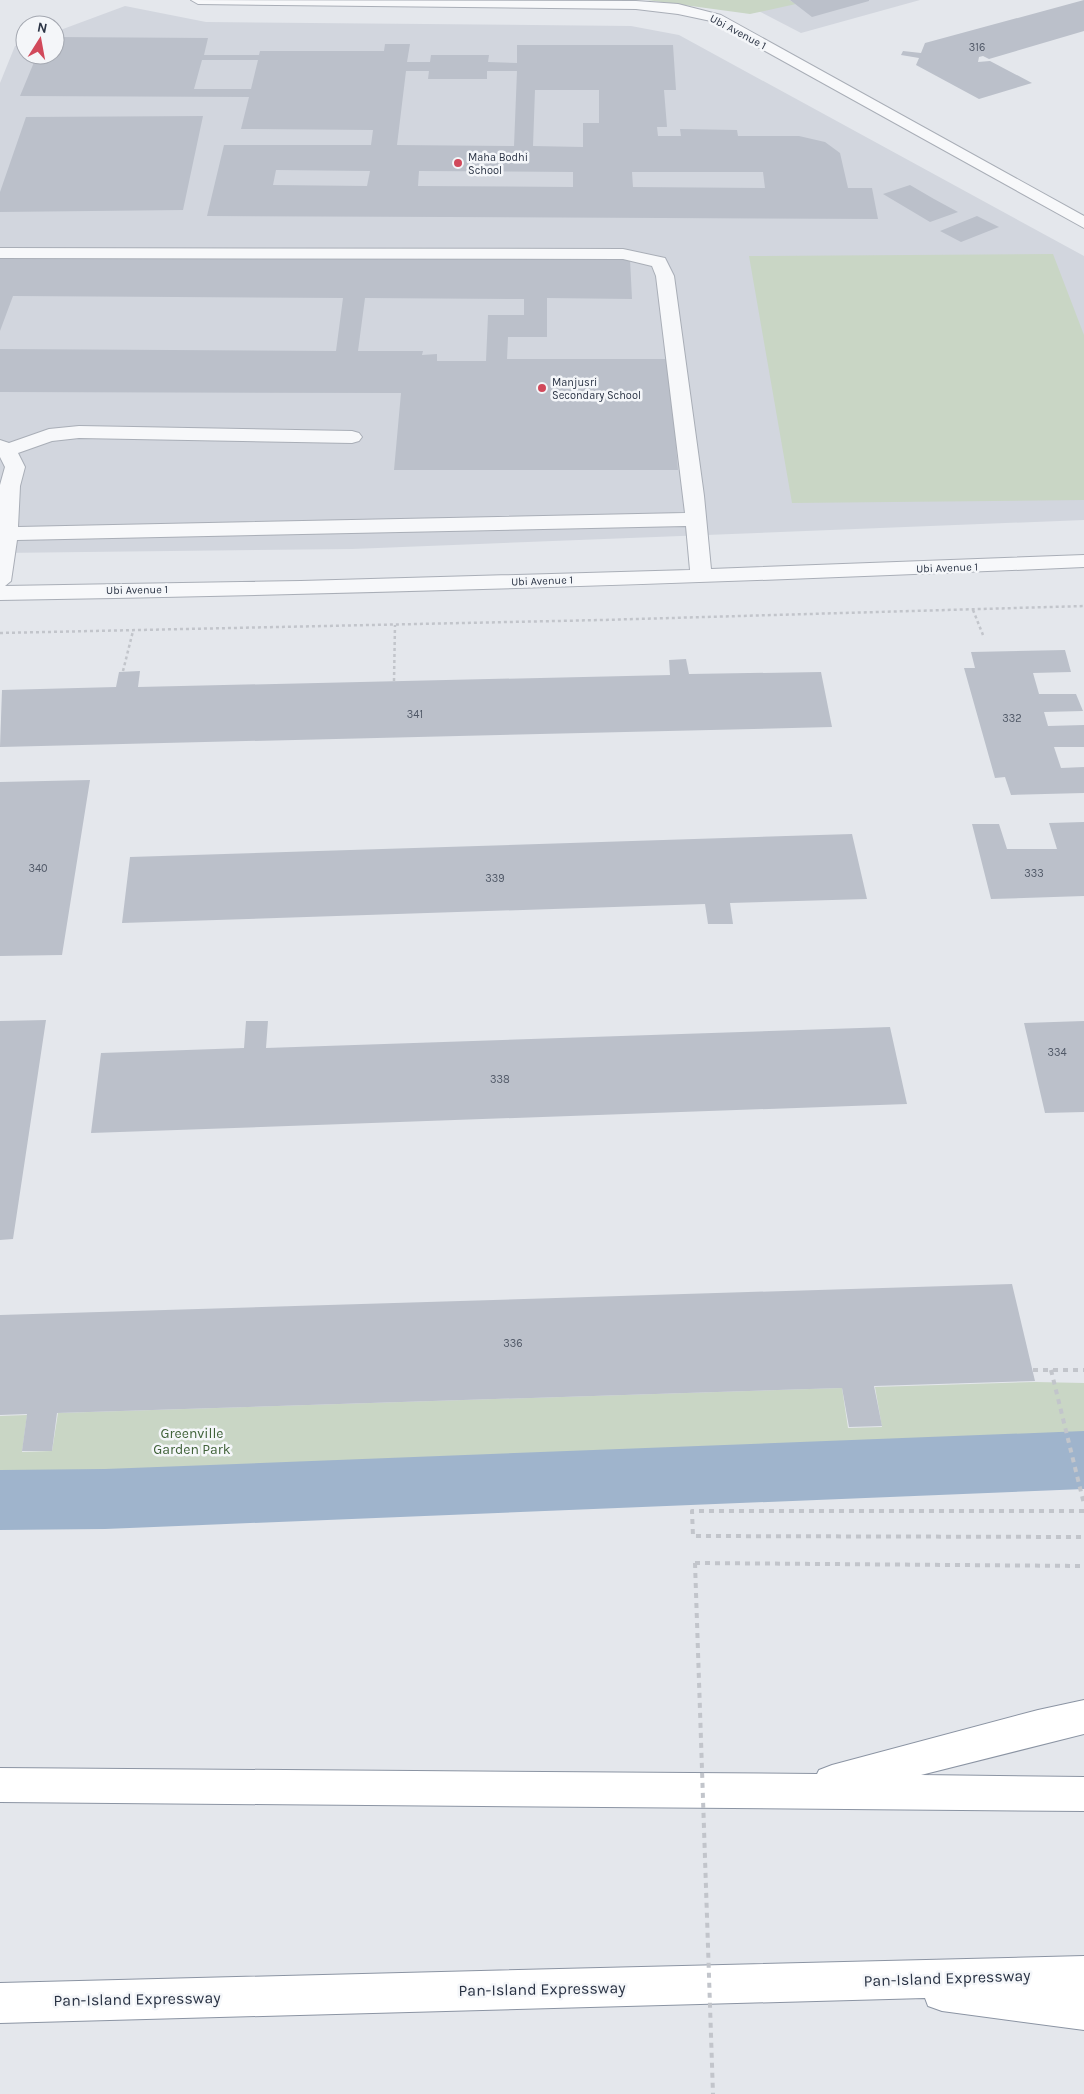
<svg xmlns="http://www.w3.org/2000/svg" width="1084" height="2094" viewBox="0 0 1084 2094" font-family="Karla,sans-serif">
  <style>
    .built { fill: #d2d6de }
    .green { fill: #c9d6c5 }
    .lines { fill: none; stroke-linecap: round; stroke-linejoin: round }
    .canal { fill: #9fb4cc; fill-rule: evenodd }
    .building { fill: #bbc0ca; fill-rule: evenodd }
    .minor-casing { stroke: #a9aeb7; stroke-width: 2 }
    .highway-casing { stroke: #8b94a3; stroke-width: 2 }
    .path-far1 { stroke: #c2c5cb; stroke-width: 2.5; stroke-dasharray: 3 3; stroke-linecap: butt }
    .path { stroke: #c2c5cb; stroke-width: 4; stroke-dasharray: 5 5; stroke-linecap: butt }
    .minor { fill: #f7f8fa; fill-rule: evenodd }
    .highway { fill: #fff; fill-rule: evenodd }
    .path-bridge { stroke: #c2c5cb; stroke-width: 4; stroke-dasharray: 5 5; stroke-linecap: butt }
    .poi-dot { fill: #d1495b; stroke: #f4f6f9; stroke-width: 2 }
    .labels { text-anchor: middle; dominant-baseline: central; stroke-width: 5; stroke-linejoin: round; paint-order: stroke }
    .far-street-label { font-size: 11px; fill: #2b3445; stroke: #f4f6f9 }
    .number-label { font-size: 11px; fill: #4f5766 }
    .far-poi-label { font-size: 11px; fill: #2b3445; stroke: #f4f6f9; text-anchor: start }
    .park-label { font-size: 14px; fill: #3f6138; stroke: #f4f6f9 }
    .near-street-label { font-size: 16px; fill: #2b3445; stroke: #f4f6f9 }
  </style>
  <rect width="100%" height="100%" fill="#e4e7ec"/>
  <path class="built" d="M727,0H920L801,33L747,5Z
    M125,6L206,22L631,26L679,35L1084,256V520L352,549L0,553V83L15,46L25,42V55H55V32Z"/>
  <path class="green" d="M647,0H789L796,4L750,14Z
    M1053,254L1084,335V500L792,503L749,256Z
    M1035,1382L1084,1383V1433L175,1475L0,1477V1416L27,1415L22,1452L52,1451L58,1413L842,1388L848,1428L882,1427L875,1387Z"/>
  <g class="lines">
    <path class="canal" d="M1084,1431V1489L105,1529L0,1530V1470L105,1469Z"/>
  </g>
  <path class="building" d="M790,0H869V1L812,17Z
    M1084,0V31L989,59L983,56L979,57L978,62L990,61L1032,83L979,99L916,65L919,58L901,55L903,51L921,53L925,43Z
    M55,37L208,38L204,55H259L260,51H384L385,44H410L407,62H430L431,55H489L488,62L517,63V45H673L676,90H664L667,127H657L658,136H681L680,129L737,130L738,136H799L825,142L840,153L848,188H872L878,219L207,216L224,145H371L373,130L241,129L249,97L20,96L37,55H55ZM202,60H258L251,89H194ZM406,71H429L428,79H487V71H517L514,146L397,145ZM535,90H599V123H583V147L533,146ZM276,170L370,171L367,186L273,185ZM419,171L573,172V187L418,186ZM632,172H763L765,188L633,187Z
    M203,116L183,210L0,212V192L26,117Z
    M910,185L934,199L958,212L930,222L883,194Z
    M977,216L999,227L961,242L940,231Z
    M0,258L630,259L632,299L547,298V337H508L507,359H669L678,470H394L401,393L0,392V349L336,351L343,298L13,296L0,331ZM365,298L524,299V315H488L486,361H437V354L422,355L423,351H358Z
    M1065,650L1071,672L1033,673L1039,694H1076L1083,711L1044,712L1048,726L1084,725V747H1054L1061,768L1084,767V793L1011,795L1005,777L995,778L964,668H975L971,652Z
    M686,659L689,674L821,672L832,727L0,747L2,690L116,687L119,672L140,671L138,687L670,675L669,660Z
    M90,780L62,955L0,956V782Z
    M1084,822V896L991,899L972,824H999L1007,849H1057L1049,823Z
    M852,834L867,899L730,903L733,924H708L705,904L122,923L130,857Z
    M46,1020L13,1239L0,1240V1021Z
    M246,1021H268L266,1048L890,1027L907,1104L91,1133L101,1053L244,1048Z
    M1084,1021V1112L1045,1113L1024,1023Z
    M1012,1284L1035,1381L874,1386L882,1426L849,1427L842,1388L57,1413L52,1451H22L27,1414L0,1415V1315Z"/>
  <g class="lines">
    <g class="minor-casing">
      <path id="minor" d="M191,0L636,1L678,4L721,15L1084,216V228L711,21L678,14L636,9L198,4Z
        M0,248L623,249L665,258L674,276L704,496L711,569L1084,555V567C723,583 362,594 0,600V485L5,467L0,457V440L9,443L49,429L79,426L352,431L359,433L362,437L359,441L352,443L79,438L52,441L18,453L25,467L20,486L18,527L685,513L656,276L652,266L623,259L0,258ZM686,526L690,570L301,581L5,586L11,581L17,540Z"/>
    </g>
    <g class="highway-casing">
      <path id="highway" d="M1084,1700V1734L921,1775L1084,1777V1811L0,1802V1768L817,1774L819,1770L832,1765L1038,1710Z
        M1084,1956V2030L942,2011L928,2006L925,1998L0,2023V1983Z"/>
    </g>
    <path class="path-far1" d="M973,610L983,635
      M0,633L602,620L1084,606
      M123,671L133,631
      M394,681L395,625"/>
    <path class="path" d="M1033,1370H1084
      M1051,1370L1084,1504
      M1084,1511H692L693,1536L1084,1537
      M695,1563L1084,1566"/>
    <use href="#minor" class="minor"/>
    <use href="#highway" class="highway"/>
    <path class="path-bridge" d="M695,1563L713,2094"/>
  </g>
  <g class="poi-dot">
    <circle cx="458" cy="163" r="5"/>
    <circle cx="542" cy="388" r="5"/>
  </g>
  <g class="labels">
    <g class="far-street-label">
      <text transform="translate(738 32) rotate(28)">Ubi Avenue 1</text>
      <text transform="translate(947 568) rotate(-2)">Ubi Avenue 1</text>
      <text transform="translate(542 581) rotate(-2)">Ubi Avenue 1</text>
      <text transform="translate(137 590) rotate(-1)">Ubi Avenue 1</text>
    </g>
    <g class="number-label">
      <text x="977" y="47">316</text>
      <text x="415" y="714">341</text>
      <text x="1012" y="718">332</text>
      <text x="38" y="868">340</text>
      <text x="1034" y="873">333</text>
      <text x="495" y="878">339</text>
      <text x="1057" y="1052">334</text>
      <text x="500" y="1079">338</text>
      <text x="513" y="1343">336</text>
    </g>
    <g class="far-poi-label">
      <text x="468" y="157">Maha Bodhi<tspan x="468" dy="13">School</tspan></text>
      <text x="552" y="382">Manjusri<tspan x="552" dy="13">Secondary School</tspan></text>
    </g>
    <g class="park-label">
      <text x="192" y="1433">Greenville<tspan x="192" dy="16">Garden Park</tspan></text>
    </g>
    <g class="near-street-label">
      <text transform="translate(947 1978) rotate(-2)">Pan-Island Expressway</text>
      <text transform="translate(542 1989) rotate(-1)">Pan-Island Expressway</text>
      <text transform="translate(137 1999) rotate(-1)">Pan-Island Expressway</text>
    </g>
  </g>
  <g transform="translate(40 40) rotate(11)"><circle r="24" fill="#f4f6f9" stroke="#a4a8b1"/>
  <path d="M0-4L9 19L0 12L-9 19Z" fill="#d1495b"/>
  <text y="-8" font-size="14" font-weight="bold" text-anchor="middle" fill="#2b3445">N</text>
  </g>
</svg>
